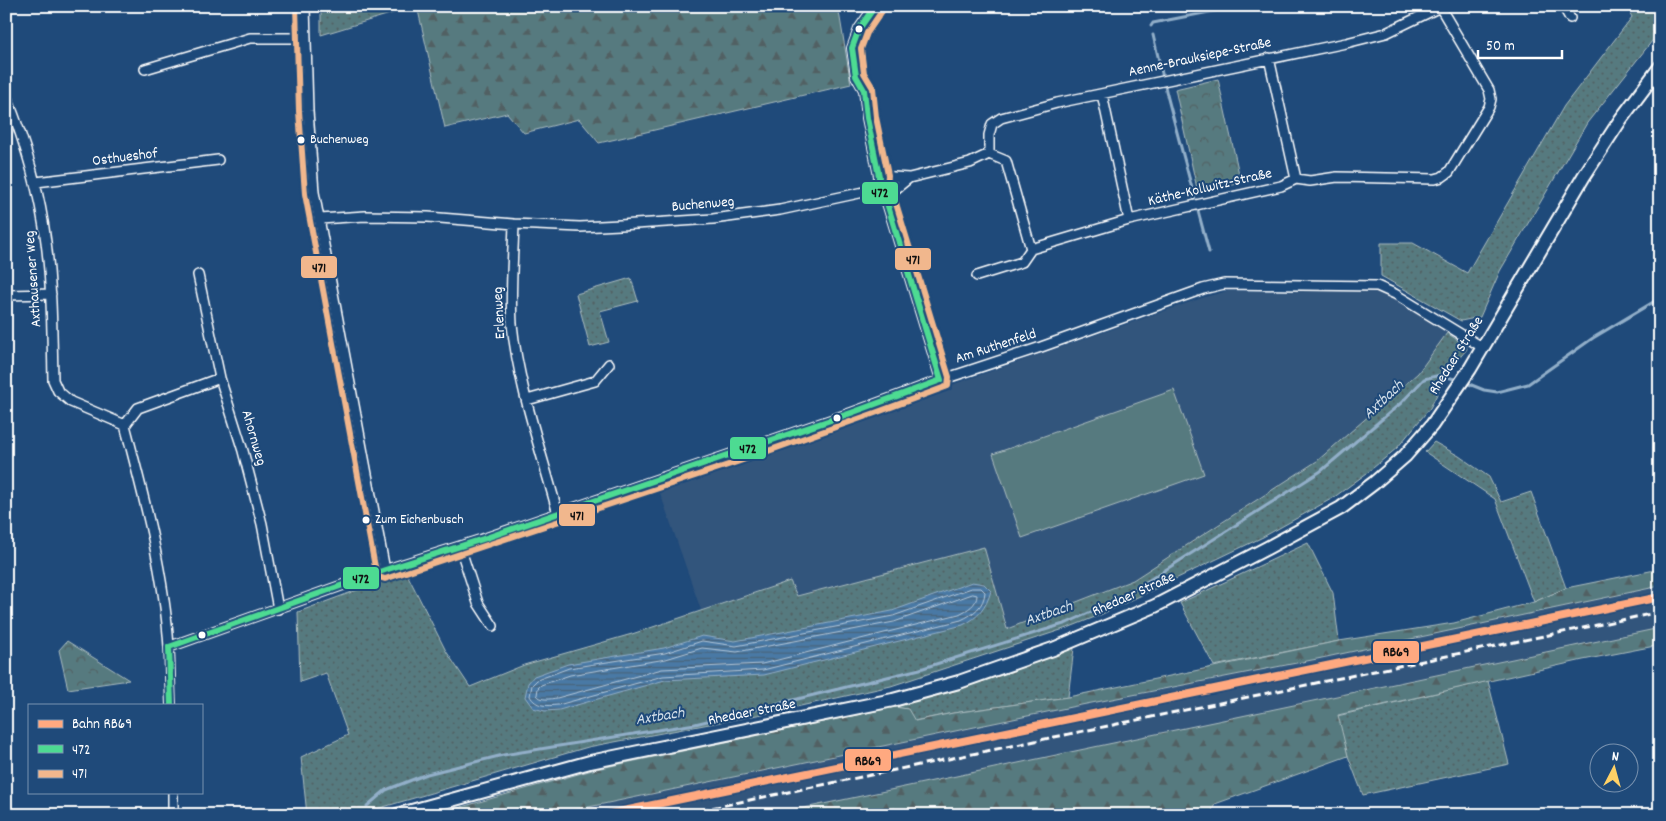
<svg xmlns="http://www.w3.org/2000/svg" width="1666" height="821" viewBox="0 0 1666 821" font-family="Dekko,sans-serif">
  <style>
    .built { fill: #33557c }
    .grass { fill: url(#grass-dots); stroke: #abbcbf }
    .forest { fill: url(#forest-firs); stroke: #abbcbf }
    .park { fill: url(#park-crowns); stroke: #abbcbf }
    .pitch { fill: #577a7f; stroke: #abbcbf }
    .water { fill: url(#water-rules); stroke: #92afc9 }
    .lines { fill: none; stroke-linecap: round; stroke-linejoin: round }
    .shore { stroke: #b6c9db; stroke-width: 1 }
    .stream { stroke: #92afc9; stroke-width: 3 }
    .street-casing { stroke: #fff; stroke-width: 12 }
    .secondary-casing { stroke: #fff; stroke-width: 16 }
    .street { stroke: #1f4a7a; stroke-width: 9 }
    .secondary { stroke: #1f4a7a; stroke-width: 12 }
    .rail { stroke: #fff; stroke-width: 3; stroke-dasharray: 8 4; stroke-linecap: butt }
    .bus-1-casing { stroke: #1f4a7a; stroke-width: 10 }
    .bus-2-casing { stroke: #1f4a7a; stroke-width: 10 }
    .bus-1 { stroke: #4ddb92; stroke-width: 6 }
    .bus-2 { stroke: #f1b78d; stroke-width: 6 }
    .rail-1-casing { stroke: #1f4a7a; stroke-width: 11 }
    .rail-1 { stroke: #ffa980; stroke-width: 8 }
    .bus-dot { fill: #fff; stroke: #1f4a7a; stroke-width: 2 }
    .labels { text-anchor: middle; dominant-baseline: central; stroke-width: 4; stroke-linejoin: round; paint-order: stroke }
    .bus-label { font-size: 14px; fill: #fff; stroke: #1f4a7a; text-anchor: start }
    .street-label { font-size: 15px; fill: #fff; stroke: #1f4a7a }
    .water-label { font-size: 16px; font-style: italic; fill: #d2dee8; stroke: #1f4a7a }
    .line-badge { stroke: #1f4a7a; stroke-width: 2 }
    .pale-badge-label { font-size: 14px; text-anchor: middle; font-weight: bold; fill: #111 }
  </style>
  <defs>
    <pattern id="grass-dots" width="8" height="8" patternUnits="userSpaceOnUse" patternTransform="scale(1.25)"><rect width="8" height="8" fill="#577a7f"/><path d="M2 2h.1M6 6h.1" fill="none" stroke="#516163" stroke-width="1.8" stroke-linecap="round"/></pattern>
    <pattern id="forest-firs" width="22" height="20" patternUnits="userSpaceOnUse" patternTransform="scale(1.25)"><rect width="22" height="20" fill="#577a7f"/><path d="M5 1l3.5 6h-7zM16 11l3.5 6h-7z" fill="#516163"/></pattern>
    <pattern id="park-crowns" width="20" height="18" patternUnits="userSpaceOnUse" patternTransform="scale(1.25)"><rect width="20" height="18" fill="#577a7f"/><path d="M2 6a3 3 0 1 1 6 0M12 15a3 3 0 1 1 6 0" fill="none" stroke="#516163"/></pattern>
    <pattern id="water-rules" width="6" height="5" patternUnits="userSpaceOnUse" patternTransform="scale(1.25)"><rect width="6" height="5" fill="#4979a5"/><path d="M0 2.5h6" fill="none" stroke="#4a6278"/></pattern>
  </defs>
  <rect width="100%" height="100%" fill="#1f4a7a"/>
  <filter id="ink" filterUnits="userSpaceOnUse"><feTurbulence type="fractalNoise" baseFrequency=".02" numOctaves="2"/><feDisplacementMap in="SourceGraphic" scale="10" xChannelSelector="R" yChannelSelector="G"/><feConvolveMatrix kernelMatrix="1 2 1 2 8 2 1 2 1" color-interpolation-filters="sRGB"/></filter>
  <g filter="url(#ink)">
    <path class="built" d="M1228,291H1377L1397,301L1447,333L1418,373L1317,461L1133,580L1006,629L984,547L797,596L790,581L701,610L658,487L1205,297Z
      M1660,586V628L894,790L769,815H550L1071,707L1317,659Z"/>
    <path class="grass" d="M321,6H413V7L321,35Z
      M1626,6H1654L1660,15V31L1587,123L1500,271L1480,317L1461,321L1381,276V243H1413L1467,273L1564,106L1632,17Z
      M631,278L638,301L600,311L609,342L590,347L576,294Z
      M1447,333L1465,345L1467,349L1450,369L1430,408L1397,448L1367,473L1333,498L1263,537L1100,615L1070,627L891,686L778,711L588,747L356,815H307L301,757L348,735L326,673L300,682L298,612L406,572L446,651L470,687L524,665L632,634L790,581L797,596L984,547L1007,629L1133,580L1317,461L1418,373Z
      M1434,442L1459,456L1489,477L1501,502L1531,492L1566,588L1534,602L1495,499L1425,452Z
      M1308,543L1333,593L1339,641L1214,666L1180,603Z
      M1074,648L1068,697L953,713L914,721L907,709L895,707L959,688Z
      M1488,681L1509,764L1363,795L1348,756L1337,716Z"/>
    <path class="forest" d="M417,6H838L851,84L599,143L579,119L524,133L507,113L445,128Z
      M1660,569V586L1317,659L1071,707L550,815H433L596,769L895,707L908,709L915,721L953,713L1068,697L1339,641L1454,623L1534,602L1566,588Z
      M1660,628V645L1583,660L1338,715L1348,756L1215,804L1210,815H897L895,808L862,815H771Z"/>
    <path class="park" d="M1218,79L1241,183L1198,193L1175,89Z
      M67,641L129,680L68,689L59,650Z"/>
    <path class="pitch" d="M1174,390L1204,474L1022,538L993,454Z"/>
    <path class="water" d="M972,582L984,584L991,591C986,608 979,617 963,625L764,675L665,680L559,710L545,711L533,708L525,697L528,683L534,676L568,664L664,648L702,636L735,641L892,611Z"/>
    <g class="lines">
      <path class="shore" d="M972,588H981L985,592C984,606 974,614 961,620L763,670L663,676L558,705C547,706 536,707 530,696L532,685L537,680L569,668L665,653L702,641L736,646L893,616Z
        M973,594L977,595C977,605 967,610 959,614L762,664L662,669L557,698C550,699 541,701 537,695L538,688L541,685L570,675L666,659L702,648L737,652L894,622Z"/>
      <path class="stream" d="M1151,26L1153,23L1240,6
        M1153,35L1167,95L1209,252
        M1464,382L1484,390L1497,392L1528,384L1593,338L1660,298
        M367,806L386,790L427,774L503,755L695,724L920,669L1067,623L1121,598L1321,471L1401,403L1424,379L1440,375L1458,380"/>
      <g class="street-casing">
        <path id="street" d="M305,6L308,111L314,192L385,570
          M875,6L859,29L852,48L856,76L864,90L867,118L879,176L878,189L887,203L941,380
          M1563,6L1570,18
          M1269,58L1296,179
          M145,69L250,38H306
          M1102,94L1129,220
          M6,95C25,142 40,192 46,242C52,288 52,335 53,380L58,391L71,402L125,425L138,408L220,378
          M989,154V135L992,124L1001,118L1057,103L1346,43L1386,33L1442,6
          M879,176L909,178L970,163L989,154L1006,161L1031,249L1022,262L977,276
          M36,182L218,160
          M885,200L893,191L909,178
          M320,219L365,216L428,217L514,224L580,227L620,225L713,219L780,210L878,189
          M514,224C513,257 510,291 512,324C518,385 542,454 558,514
          M1031,249L1129,220L1281,186L1296,179L1310,181L1337,177L1435,179L1442,177L1449,172L1489,107L1491,99L1489,90L1440,7
          M198,275L220,378L243,451L262,524L278,609
          M6,295L51,294
          M527,400L595,381L609,364
          M125,425C144,498 164,572 169,647C170,666 170,686 171,705
          M460,547L478,603L493,626
          M169,647L385,570L483,539L851,413L941,380L1041,347L1203,289L1224,284L1377,286L1395,294L1482,347
          M173,792V815"/>
      </g>
      <g class="secondary-casing">
        <path id="secondary" d="M397,815L590,762L893,700L959,682L1053,649L1155,606L1267,548L1341,508L1374,483L1405,456L1432,425L1470,369L1584,176L1621,119L1660,67"/>
      </g>
      <use href="#street" class="street"/>
      <use href="#secondary" class="secondary"/>
      <path class="rail" d="M677,815L1660,612"/>
      <g class="bus-1-casing">
        <path id="bus-1" d="M875,6L859,29L852,48L856,76L864,90L867,118L879,176L878,189L887,203L941,380
          M169,647L385,570L483,539L851,413L941,380
          M169,647L171,705"/>
      </g>
      <g class="bus-2-casing">
        <path id="bus-2" d="M296,6L299,111L305,194L376,572L379,577L385,579L737,462L875,413L948,386L949,377L895,200L887,187L888,175L876,117L873,88L864,73L861,49L867,33L882,11"/>
      </g>
      <use href="#bus-1" class="bus-1"/>
      <use href="#bus-2" class="bus-2"/>
      <g class="rail-1-casing">
        <path id="rail-1" d="M604,815L1660,597"/>
      </g>
      <use href="#rail-1" class="rail-1"/>
    </g>
  </g>
  <g class="bus-dot">
    <circle cx="859" cy="29" r="4.5"/>
    <circle cx="301" cy="140" r="4.5"/>
    <circle cx="837" cy="418" r="4.5"/>
    <circle cx="366" cy="520" r="4.5"/>
    <circle cx="202" cy="635" r="4.5"/>
  </g>
  <g class="labels">
    <g class="bus-label">
      <text x="310" y="140">Buchenweg</text>
      <text x="375" y="520">Zum Eichenbusch</text>
    </g>
    <g class="street-label">
      <text transform="translate(1200 58) rotate(-12)">Aenne-Brauksiepe-Straße</text>
      <text transform="translate(125 158) rotate(-7)">Osthueshof</text>
      <text transform="translate(1210 188) rotate(-13)">Käthe-Kollwitz-Straße</text>
      <text transform="translate(703 205) rotate(-5)">Buchenweg</text>
      <text transform="translate(34 279) rotate(-94)">Axthausener Weg</text>
      <text transform="translate(500 313) rotate(-93)">Erlenweg</text>
      <text transform="translate(996 347) rotate(-18)">Am Ruthenfeld</text>
      <text transform="translate(1457 356) rotate(-58)">Rhedaer Straße</text>
      <text transform="translate(253 438) rotate(74)">Ahornweg</text>
      <text transform="translate(1134 595) rotate(-24)">Rhedaer Straße</text>
      <text transform="translate(752 713) rotate(-11)">Rhedaer Straße</text>
    </g>
    <g class="water-label">
      <text transform="translate(1384 400) rotate(-43)">Axtbach</text>
      <text transform="translate(1049 614) rotate(-19)">Axtbach</text>
      <text transform="translate(660 717) rotate(-9)">Axtbach</text>
    </g>
  </g>
  <g class="line-badge">
    <rect x="861" y="181" width="38" height="24" rx="5" fill="#4ddb92"/>
    <rect x="894" y="247" width="38" height="24" rx="5" fill="#f1b78d"/>
    <rect x="300" y="255" width="38" height="24" rx="5" fill="#f1b78d"/>
    <rect x="729" y="436" width="38" height="24" rx="5" fill="#4ddb92"/>
    <rect x="558" y="503" width="38" height="24" rx="5" fill="#f1b78d"/>
    <rect x="342" y="566" width="38" height="24" rx="5" fill="#4ddb92"/>
    <rect x="1372" y="640" width="48" height="24" rx="5" fill="#ffa980"/>
    <rect x="844" y="748" width="48" height="24" rx="5" fill="#ffa980"/>
  </g>
  <g class="pale-badge-label">
    <text x="880" y="197">472</text>
    <text x="913" y="264">471</text>
    <text x="319" y="272">471</text>
    <text x="748" y="453">472</text>
    <text x="577" y="520">471</text>
    <text x="361" y="583">472</text>
    <text x="1396" y="656">RB69</text>
    <text x="868" y="765">RB69</text>
  </g>
  <rect width="1666" height="821" fill="none" stroke="#1f4a7a" stroke-width="25"/>
  <rect x="12" y="12" width="1641" height="796" fill="none" stroke="#fff" stroke-width="2" filter="url(#ink)"/>
  <rect x="28" y="704" width="175" height="90" fill="#1f4a7a" stroke="#7992af"/>
  <rect x="38" y="720" width="25" height="8" fill="#ffa980" stroke="#7992af"/>
  <text x="72" y="728" font-size="15" fill="#ffffff">Bahn RB69</text>
  <rect x="38" y="745" width="25" height="8" fill="#4ddb92" stroke="#7992af"/>
  <text x="72" y="754" font-size="15" fill="#ffffff">472</text>
  <rect x="38" y="770" width="25" height="8" fill="#f1b78d" stroke="#7992af"/>
  <text x="72" y="778" font-size="15" fill="#ffffff">471</text>
  <g transform="translate(1614 768) rotate(6)"><circle r="24" fill="#1f4a7a" stroke="#7992af"/>
  <path d="M0-4L9 19L0 12L-9 19Z" fill="#ffd166"/>
  <text y="-8" font-size="14" font-weight="bold" text-anchor="middle" fill="#ffffff">N</text>
  </g>
  <path d="M1478 50v8h84v-8" fill="none" stroke="#ffffff" stroke-width="2.5"/>
  <text x="1486" y="50" font-size="15" fill="#ffffff" stroke="#1f4a7a" stroke-width="4" paint-order="stroke">50 m</text>
</svg>
